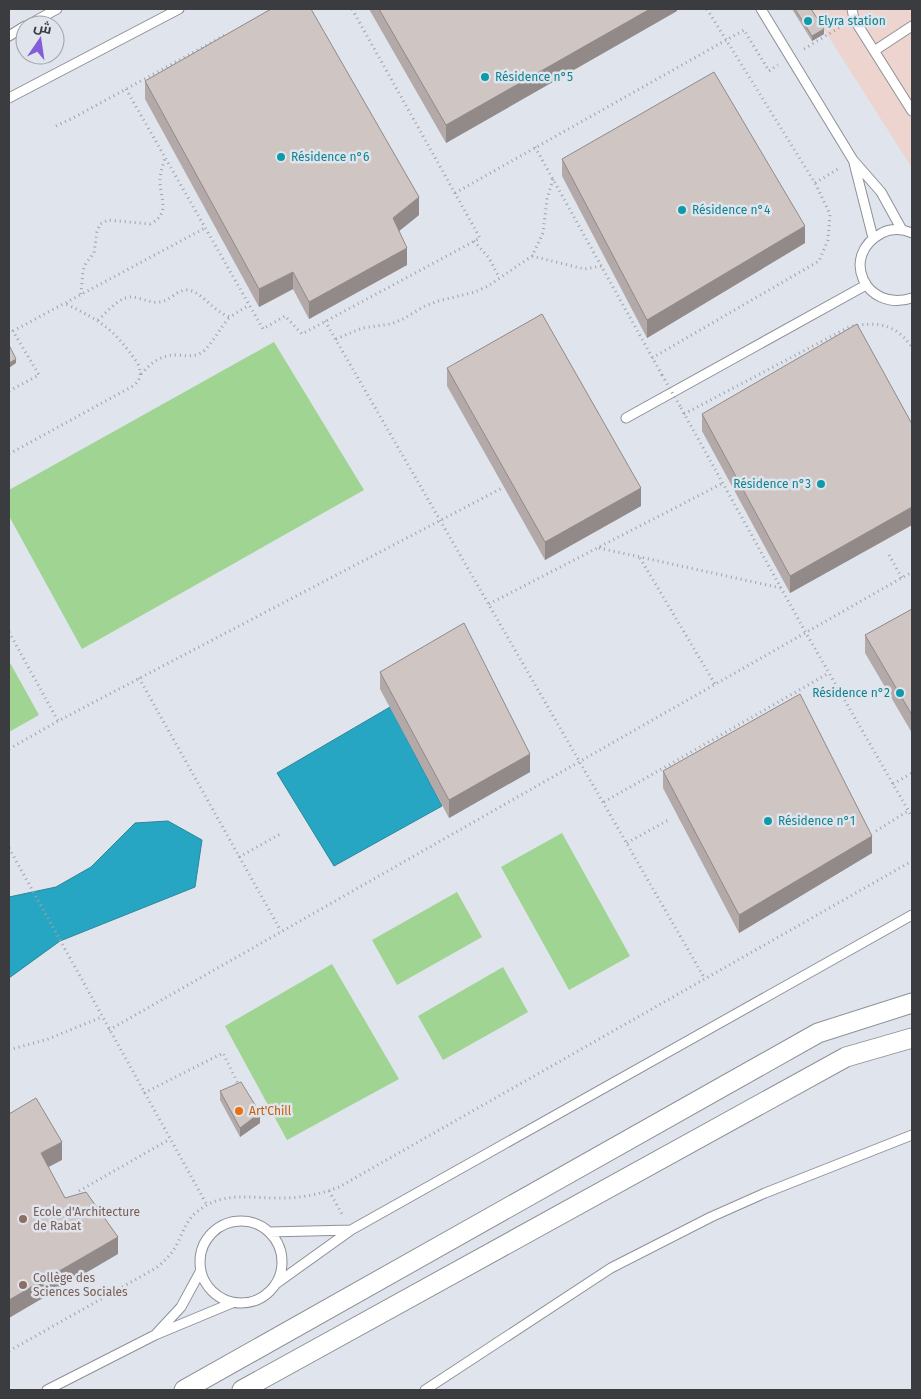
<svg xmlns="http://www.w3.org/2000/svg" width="921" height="1399" viewBox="0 0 921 1399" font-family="'Fira Sans',Cairo,sans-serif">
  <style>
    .industrial { fill: #edd4ce }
    .green { fill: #9fd493 }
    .water { fill: #27a6c3; stroke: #2d869b }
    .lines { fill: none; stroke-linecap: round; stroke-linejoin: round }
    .service-casing { stroke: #8d9197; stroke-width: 11 }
    .minor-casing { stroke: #8d9197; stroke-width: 21 }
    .path { stroke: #9fa2a8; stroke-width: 3; stroke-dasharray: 1 4; stroke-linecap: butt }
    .service { stroke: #fff; stroke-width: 9 }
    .minor { stroke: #fff; stroke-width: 19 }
    .path-bridge { stroke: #9fa2a8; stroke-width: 3; stroke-dasharray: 1 4; stroke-linecap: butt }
    .wall { fill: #b2a9a8 }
    .shaded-wall { fill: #918a88 }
    .building { fill: #cfc5c3; stroke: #918a88 }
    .culture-dot { fill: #0f9aa8; stroke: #e0e4ec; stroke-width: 2 }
    .food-dot { fill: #e8710a; stroke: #e0e4ec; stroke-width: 2 }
    .education-dot { fill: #8d6e63; stroke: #e0e4ec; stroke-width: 2 }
    .labels { text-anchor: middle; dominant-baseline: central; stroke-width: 5; stroke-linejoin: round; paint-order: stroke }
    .culture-label { font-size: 12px; fill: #0d838f; stroke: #e0e4ec; text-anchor: start }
    .food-label { font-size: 12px; fill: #c56008; stroke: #e0e4ec; text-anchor: start }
    .education-label { font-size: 12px; fill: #785e54; stroke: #e0e4ec; text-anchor: start }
  </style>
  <rect width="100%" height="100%" fill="#e0e4ec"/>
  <path class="industrial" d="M811,9H912V168Z"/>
  <path class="green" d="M274,342L364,490L82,649L9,516V490Z
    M9,661L39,715L9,732Z
    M562,833L630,956L569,990L501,867Z
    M457,892L482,937L397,985L372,940Z
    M332,964L399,1079L287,1140L225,1026Z
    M503,967L528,1012L443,1060L418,1016Z"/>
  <path class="water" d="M390,707L442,806L334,866L277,773Z
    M168,821L202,840L195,887L60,941L9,978V897L56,887L91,867L135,823Z"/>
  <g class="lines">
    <g class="service-casing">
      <path id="service" d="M761,9L853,160L881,192L902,230
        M852,9L854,19L912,111
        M28,25L57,9
        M9,36L25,26
        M874,51L912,26
        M9,98L179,9
        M854,163L873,238
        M912,233C903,229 891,228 882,233C839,255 865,313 912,298
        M626,418L866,285
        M200 1262a41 41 0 1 1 82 0a41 41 0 1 1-82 0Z
        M351,1230L912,915
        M269,1232L351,1230L277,1283
        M200,1272L181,1307L155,1335L232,1303
        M47,1390L155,1335
        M425,1390L611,1268L711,1217L765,1193L912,1135"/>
    </g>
    <g class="minor-casing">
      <path id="minor" d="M184,1390L818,1033L912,1003
        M242,1390L846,1057L912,1038"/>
    </g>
    <path class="path" d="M707,9L815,183L838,169
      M804,49L842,26
      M126,89L263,329L285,316L302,334L480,238L352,9
      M56,126L73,118L227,34
      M535,147L662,375
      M455,193L744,30L769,71L778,65
      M474,241L489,258L499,277
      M532,256L584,269L602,266
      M81,294L83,270L86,263L94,253L97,232L100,224L108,220L150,224C171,214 160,198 160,181C160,173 163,165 165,157
      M98,320C106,313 115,302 125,298C137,294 148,304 160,302C171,301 179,286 192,291C205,296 213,311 230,317L249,305
      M325,321L705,979
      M336,339L362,328L391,324L403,319L425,306L438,301L475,292L488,286L532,256L543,233L547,199L553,179
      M652,358L819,261L828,240L830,214L815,183
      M141,374C151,363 162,354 178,355C186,356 193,357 201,353C211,347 220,327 230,317
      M9,391L39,375L13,331L205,228
      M681,408L806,633L912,817
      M684,414L849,327C877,321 894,323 912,347
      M9,454L133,386C141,380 142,373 138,364C114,329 103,322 64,303
      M599,548L781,588
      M889,555L902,578
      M640,558L715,684
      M489,604L723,483
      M9,632L58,721
      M139,678L281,931
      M9,749L58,721L504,487
      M893,784L912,773
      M604,802L829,673
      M876,831L908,811
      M627,843L670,819
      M9,848L207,1205
      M239,857L282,833
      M109,1030L912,572
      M9,1050L48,1039L102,1017
      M144,1093L223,1053L239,1086
      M79,1191L170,1139
      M329,1191L342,1214
      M9,1351L156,1268C165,1261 173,1253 178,1242C184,1230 187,1219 198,1211C224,1190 253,1199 283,1198C302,1198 321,1194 339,1187L912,861"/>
    <use href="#service" class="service"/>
    <use href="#minor" class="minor"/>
    <path class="path-bridge" d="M662,375L681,408"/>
  </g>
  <path class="wall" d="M369,9H677V11L446,143Z
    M792,9H811L824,34L812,41Z
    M145,81L419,215L399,231L407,265L309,319L293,289L259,307L145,99Z
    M562,159L805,243L647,338L562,176Z
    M447,368L641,506L545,560L447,386Z
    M702,414L912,424V525L790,593L702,431Z
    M912,609V733L865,653V635Z
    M380,672L530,772L449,818L380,689Z
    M663,771L872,853L739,933L663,788Z
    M220,1091L260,1123L240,1137L220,1100Z"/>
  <path class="shaded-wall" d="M650,9H677V11L446,143V125Z
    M824,29V34L812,41V36Z
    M419,197V215L393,236V218Z
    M805,226V243L647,338V320Z
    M407,248V265L309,319V302Z
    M293,272V289L259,307V289Z
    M16,359V363L9,368V363Z
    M641,488V506L545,560V542Z
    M912,507V525L790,593V576Z
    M530,754V772L449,818V800Z
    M872,836V853L739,933V915Z
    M260,1113V1123L240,1137V1128Z
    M62,1142V1160L41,1171V1153Z
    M118,1237V1254L9,1318V1300Z"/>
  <path class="building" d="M271,9H311L419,197L393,218L407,248L309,302L293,272L259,289L145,81Z
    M379,9H650L446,125Z
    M795,9H811L824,29L812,36Z
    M714,72L805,226L647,320L562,159Z
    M542,314L641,488L545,542L447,368Z
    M857,324L912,424V507L790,576L702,414Z
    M9,345L16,359L9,363Z
    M912,609V715L865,635Z
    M464,623L530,754L449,800L380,672Z
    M800,694L872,836L739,915L663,771Z
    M241,1082L260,1113L240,1128L220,1091Z
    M36,1098L62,1142L41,1153L65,1198L86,1192L118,1237L9,1300V1114Z"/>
  <g class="culture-dot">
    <circle cx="808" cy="21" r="5"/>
    <circle cx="485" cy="77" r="5"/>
    <circle cx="281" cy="157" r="5"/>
    <circle cx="682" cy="210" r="5"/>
    <circle cx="821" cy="484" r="5"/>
    <circle cx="900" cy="693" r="5"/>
    <circle cx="768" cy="821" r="5"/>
  </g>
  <circle class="food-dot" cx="239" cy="1111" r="5"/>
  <g class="education-dot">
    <circle cx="23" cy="1219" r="5"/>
    <circle cx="23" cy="1285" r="5"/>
  </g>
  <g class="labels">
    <g class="culture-label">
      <text x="818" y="21">Elyra station</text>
      <text x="495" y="77">Résidence n°5</text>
      <text x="291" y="157">Résidence n°6</text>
      <text x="692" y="210">Résidence n°4</text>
      <text x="811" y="484" text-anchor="end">Résidence n°3</text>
      <text x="890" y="693" text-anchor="end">Résidence n°2</text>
      <text x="778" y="821">Résidence n°1</text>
    </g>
    <g class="food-label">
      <text x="249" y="1111">Art'Chill</text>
    </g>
    <g class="education-label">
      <text x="33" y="1212">Ecole d'Architecture<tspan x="33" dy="14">de Rabat</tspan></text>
      <text x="33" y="1278">Collège des<tspan x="33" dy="14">Sciences Sociales</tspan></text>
    </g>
  </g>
  <rect width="921" height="1399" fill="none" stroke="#3b3c3f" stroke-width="20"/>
  <g transform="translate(40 40) rotate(13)"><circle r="24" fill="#e0e4ec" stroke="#9ea1a7"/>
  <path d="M0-4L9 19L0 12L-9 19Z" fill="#845ed9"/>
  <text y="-8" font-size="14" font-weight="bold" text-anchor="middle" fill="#3b3c3f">ش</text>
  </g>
</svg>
